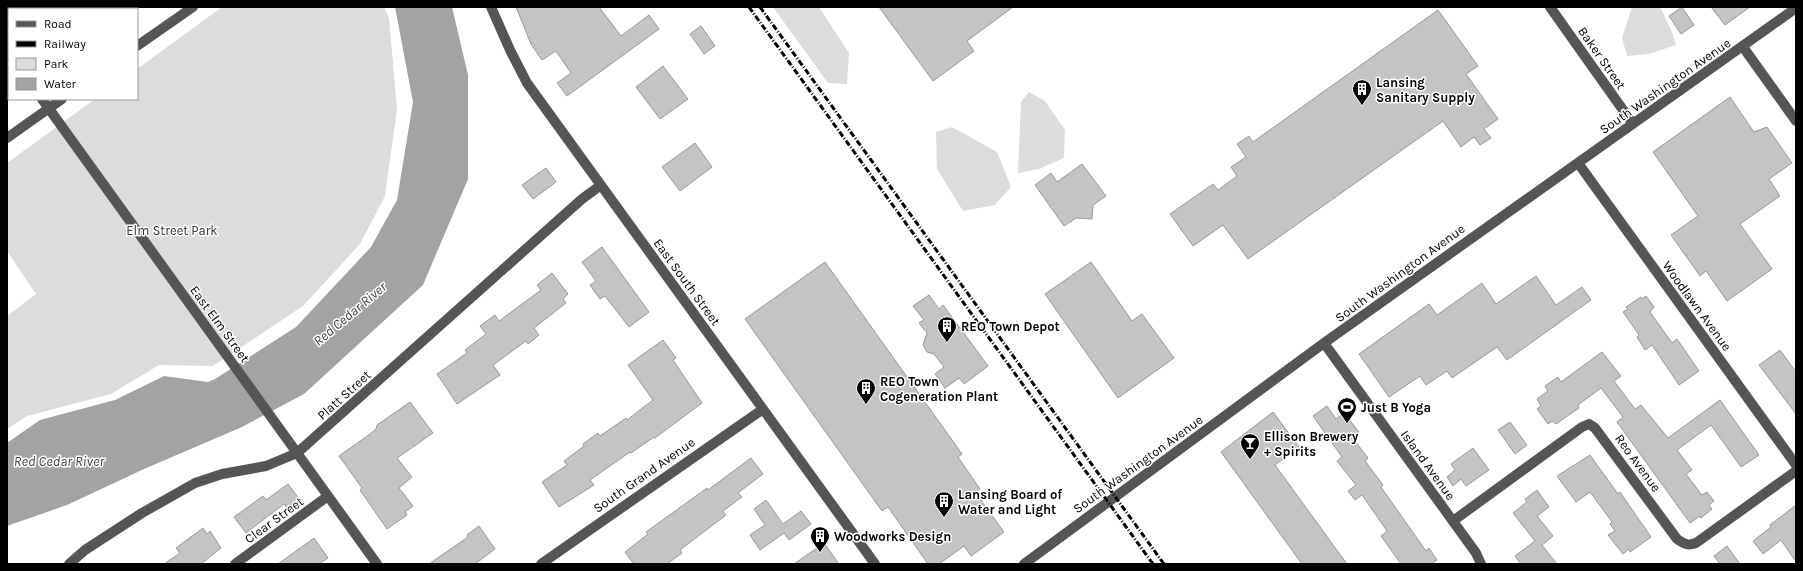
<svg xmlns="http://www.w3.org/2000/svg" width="1803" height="571" viewBox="0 0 1803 571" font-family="Karla,sans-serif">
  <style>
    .green { fill: #dcdcdc }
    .water { fill: #a3a3a3 }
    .building { fill: #c4c4c4; stroke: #999 }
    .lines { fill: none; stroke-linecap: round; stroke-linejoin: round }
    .minor { stroke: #555; stroke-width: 10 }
    .rail { stroke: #000; stroke-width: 3; stroke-dasharray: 6 2 1 2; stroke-linecap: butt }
    .labels { text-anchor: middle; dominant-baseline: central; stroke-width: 3; stroke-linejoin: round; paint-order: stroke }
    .street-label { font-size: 13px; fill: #000; stroke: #fff }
    .poi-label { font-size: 13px; font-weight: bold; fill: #000; stroke: #fff; text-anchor: start }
    .park-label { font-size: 13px; fill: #333; stroke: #fff }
    .water-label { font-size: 14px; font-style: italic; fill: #444; stroke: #fff }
  </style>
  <rect width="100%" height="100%" fill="#fff"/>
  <path class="green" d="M222,7H384L389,18L397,109L385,196L360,244L303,306L213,366L159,365L111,394L27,416L7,429V316L36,294L7,251V163L95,99H137V69Z
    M773,7H819L849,53L847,84L828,83Z
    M1632,7H1660L1672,32L1676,45L1649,54L1627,56L1622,38Z
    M1029,92L1045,101L1065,130L1064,158L1039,169L1018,173L1021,102Z
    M952,127L997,152L1011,187L995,205L963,211L937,169L936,132Z"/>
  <path class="water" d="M395,7H452L468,75V179L423,285L304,394L242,427L144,469L67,505L7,526V443L40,420L115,400L164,376L208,382L215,379L296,327L371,247L397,200L413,102Z"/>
  <path class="building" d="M516,7H599L621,36L649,15L659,29L567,96L557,83L571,73L556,51L542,60L531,44Z
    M879,7H1013L967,41L974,51L933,81Z
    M1682,7L1694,25L1681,34L1669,16Z
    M1711,7H1750L1725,25Z
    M1438,10L1478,66L1466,74L1498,119L1484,129L1491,138L1480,145L1474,137L1461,147L1443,121L1248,259L1223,225L1193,246L1170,214L1213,184L1218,190L1237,176L1231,167L1246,157L1237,144L1249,136L1253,142Z
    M701,26L715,46L704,54L690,34Z
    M663,66L688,99L660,119L636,87Z
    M1730,97L1754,132L1767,127L1792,163L1769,179L1780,196L1740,224L1772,269L1727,301L1706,271L1700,276L1671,235L1698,216L1653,152Z
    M695,143L712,167L680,191L662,167Z
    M1082,164L1106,196L1093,205L1092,219L1076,218L1064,226L1035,185L1051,173L1057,182Z
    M546,168L556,182L533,199L522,185Z
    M602,247L649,312L629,327L605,296L600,299L590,285L596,281L582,262Z
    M825,262L962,454L958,457L980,489L975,492L1004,532L971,556L964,546L939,564H928L888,507L882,511L745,319Z
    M1091,262L1132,321L1142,314L1174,358L1118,398L1045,294Z
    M552,273L568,294L563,299L566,303L534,328L539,335L528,344L526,341L493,365L500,375L457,404L437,374L467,353L465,350L486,334L480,326L495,315L499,321L541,290L537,285Z
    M1536,276L1556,305L1582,287L1591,300L1507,360L1497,347L1452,378L1447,371L1426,385L1420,376L1389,397L1359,354L1429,304L1437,315L1482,283L1496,304Z
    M929,295L939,309L943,305L988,366L964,384L959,378L945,388L935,374L944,367L934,354L927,352L923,345L927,333L919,323L924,320L913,306Z
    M1646,296L1654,307L1650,312L1672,343L1677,339L1699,371L1679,385L1652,345L1645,350L1637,337L1639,335L1623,312L1628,309L1626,307L1641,297L1642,299Z
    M663,340L676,358L673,360L702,403L655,438L654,437L631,453L630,452L590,480L594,485L559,507L542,482L567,465L564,461L584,446L583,444L598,433L600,436L626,418L627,420L653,400L628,365Z
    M1780,350L1796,372V414L1759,365Z
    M1602,352L1621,376L1614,381L1635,409L1641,405L1668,438L1720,400L1759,455L1741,467L1711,425L1677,450L1692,470L1686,474L1702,495L1707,492L1714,501L1709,505L1712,509L1701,518L1700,516L1690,523L1617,422L1623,417L1601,388L1578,405L1579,408L1556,424L1553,421L1548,424L1537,409L1541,406L1537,399L1548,391L1545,386L1558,377L1561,382Z
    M410,402L433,433L397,458L412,477L399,488L413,506L405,512L407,515L387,529L360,490L362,488L339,456L370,434L376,429L377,425Z
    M1327,406L1336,419L1344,413L1359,432L1352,437L1368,458L1365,461L1383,485L1381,487L1426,551L1429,548L1437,560L1431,564H1401L1381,536L1387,531L1362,495L1355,500L1348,491L1356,485L1337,461L1342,457L1313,416Z
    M1273,412L1299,447L1275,465L1347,564H1302L1221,452Z
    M1510,422L1527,445L1515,454L1498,430Z
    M1473,448L1489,470L1466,486L1461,479L1453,486L1447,477L1455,470L1451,464Z
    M1590,455L1618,494L1620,492L1651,537L1630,552L1629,549L1623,554L1608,535L1615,531L1610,524L1612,522L1590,492L1576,502L1557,476Z
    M751,458L763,474L738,493L742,497L723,511L726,515L680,550L682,553L667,564H634L625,552L648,534L646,532L707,488L708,490Z
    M288,484L299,499L287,508L284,504L246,533L234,517L263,496L266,500Z
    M1537,490L1549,507L1537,516L1553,536L1542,545L1557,564H1521L1515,556L1535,541L1513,513L1527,502L1525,499Z
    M766,500L783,524L801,511L811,524L789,540L784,533L760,550L750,535L765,525L754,509Z
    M1796,505V562L1781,540L1763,554L1753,541L1771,527L1770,525Z
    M479,526L495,549L475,564H429L468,537L467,535Z
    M203,528L207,534L210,531L221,548L201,564H164L180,553L176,548Z
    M314,538L328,558L319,564H278Z
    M824,543L839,564H794Z
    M1727,546L1740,564H1720L1714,556Z"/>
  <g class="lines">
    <path class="minor" d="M491,7L510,50L527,83L875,564
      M1550,7L1633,124
      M137,46L193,7
      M1743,47L1796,121
      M7,49L9,52
      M42,99L377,564
      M7,138L62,99
      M1578,163L1796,465
      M1324,343L1476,553L1481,564
      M1453,521L1582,427L1589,424L1595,428L1677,539C1684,544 1688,546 1696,543L1796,471
      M69,564L85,550L142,513L195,483L222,474L266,466L297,453L582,199L601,185
      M235,564L328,496
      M541,564L763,409
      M1024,564L1324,343L1796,8"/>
    <path class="rail" d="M749,7L1153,564
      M760,7L1164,564"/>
  </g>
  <defs>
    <g id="building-pin" transform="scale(1)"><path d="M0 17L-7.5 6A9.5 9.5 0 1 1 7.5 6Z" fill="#000" stroke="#fff"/><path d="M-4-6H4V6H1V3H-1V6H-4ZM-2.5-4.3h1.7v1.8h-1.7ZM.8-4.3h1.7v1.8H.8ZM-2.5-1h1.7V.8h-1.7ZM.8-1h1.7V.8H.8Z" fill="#fff"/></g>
    <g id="stadium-pin" transform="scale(1)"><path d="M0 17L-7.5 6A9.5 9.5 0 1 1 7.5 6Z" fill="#000" stroke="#fff"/><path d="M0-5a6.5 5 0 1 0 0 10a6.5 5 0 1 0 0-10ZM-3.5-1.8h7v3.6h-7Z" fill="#fff"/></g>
    <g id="bar-pin" transform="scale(1)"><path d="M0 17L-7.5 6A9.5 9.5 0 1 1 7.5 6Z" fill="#000" stroke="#fff"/><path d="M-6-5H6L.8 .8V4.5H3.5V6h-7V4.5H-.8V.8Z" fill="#fff"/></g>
  </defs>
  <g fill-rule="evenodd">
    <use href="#building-pin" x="1362" y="89"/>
    <use href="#building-pin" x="947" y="326"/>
    <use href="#building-pin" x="866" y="388"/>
    <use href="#stadium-pin" x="1347" y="407"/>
    <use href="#bar-pin" x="1250" y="443"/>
    <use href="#building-pin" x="944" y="501"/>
    <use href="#building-pin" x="820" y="536"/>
  </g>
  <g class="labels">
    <g class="street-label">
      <text transform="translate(1602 58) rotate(55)">Baker Street</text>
      <text transform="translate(1665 86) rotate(-35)">South Washington Avenue</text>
      <text transform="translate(1400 273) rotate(-36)">South Washington Avenue</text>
      <text transform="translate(687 282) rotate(54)">East South Street</text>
      <text transform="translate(1697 306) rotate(54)">Woodlawn Avenue</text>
      <text transform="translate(220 324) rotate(54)">East Elm Street</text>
      <text transform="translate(344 395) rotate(-42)">Platt Street</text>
      <text transform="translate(1638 463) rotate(54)">Reo Avenue</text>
      <text transform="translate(1138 464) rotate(-36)">South Washington Avenue</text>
      <text transform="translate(1428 465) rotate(54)">Island Avenue</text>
      <text transform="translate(644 475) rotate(-35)">South Grand Avenue</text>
      <text transform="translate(274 520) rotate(-36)">Clear Street</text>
    </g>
    <g class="poi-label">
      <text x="1376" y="82">Lansing<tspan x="1376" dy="15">Sanitary Supply</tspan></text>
      <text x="961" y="326">REO Town Depot</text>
      <text x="880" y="381">REO Town<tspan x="880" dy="15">Cogeneration Plant</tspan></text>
      <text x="1361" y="407">Just B Yoga</text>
      <text x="1264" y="436">Ellison Brewery<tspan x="1264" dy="15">+ Spirits</tspan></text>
      <text x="958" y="494">Lansing Board of<tspan x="958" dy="15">Water and Light</tspan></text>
      <text x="834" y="536">Woodworks Design</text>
    </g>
    <g class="park-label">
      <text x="172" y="230">Elm Street Park</text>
    </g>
    <g class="water-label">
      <text transform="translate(350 314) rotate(-40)">Red Cedar River</text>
      <text x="59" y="461">Red Cedar River</text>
    </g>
  </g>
  <rect width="1803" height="571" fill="none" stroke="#000000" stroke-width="16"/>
  <rect x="8" y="8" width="130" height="92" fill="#ffffff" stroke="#999999"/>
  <rect x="16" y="21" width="20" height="6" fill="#555555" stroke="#999999"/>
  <text x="44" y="28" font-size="12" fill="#000000">Road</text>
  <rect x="16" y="41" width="20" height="6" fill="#000000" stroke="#999999"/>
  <text x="44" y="48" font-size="12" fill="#000000">Railway</text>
  <rect x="16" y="58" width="20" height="12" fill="#dcdcdc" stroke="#999999"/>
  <text x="44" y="68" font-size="12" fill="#000000">Park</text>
  <rect x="16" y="78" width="20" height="12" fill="#a3a3a3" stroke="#999999"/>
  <text x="44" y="88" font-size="12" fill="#000000">Water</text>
</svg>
